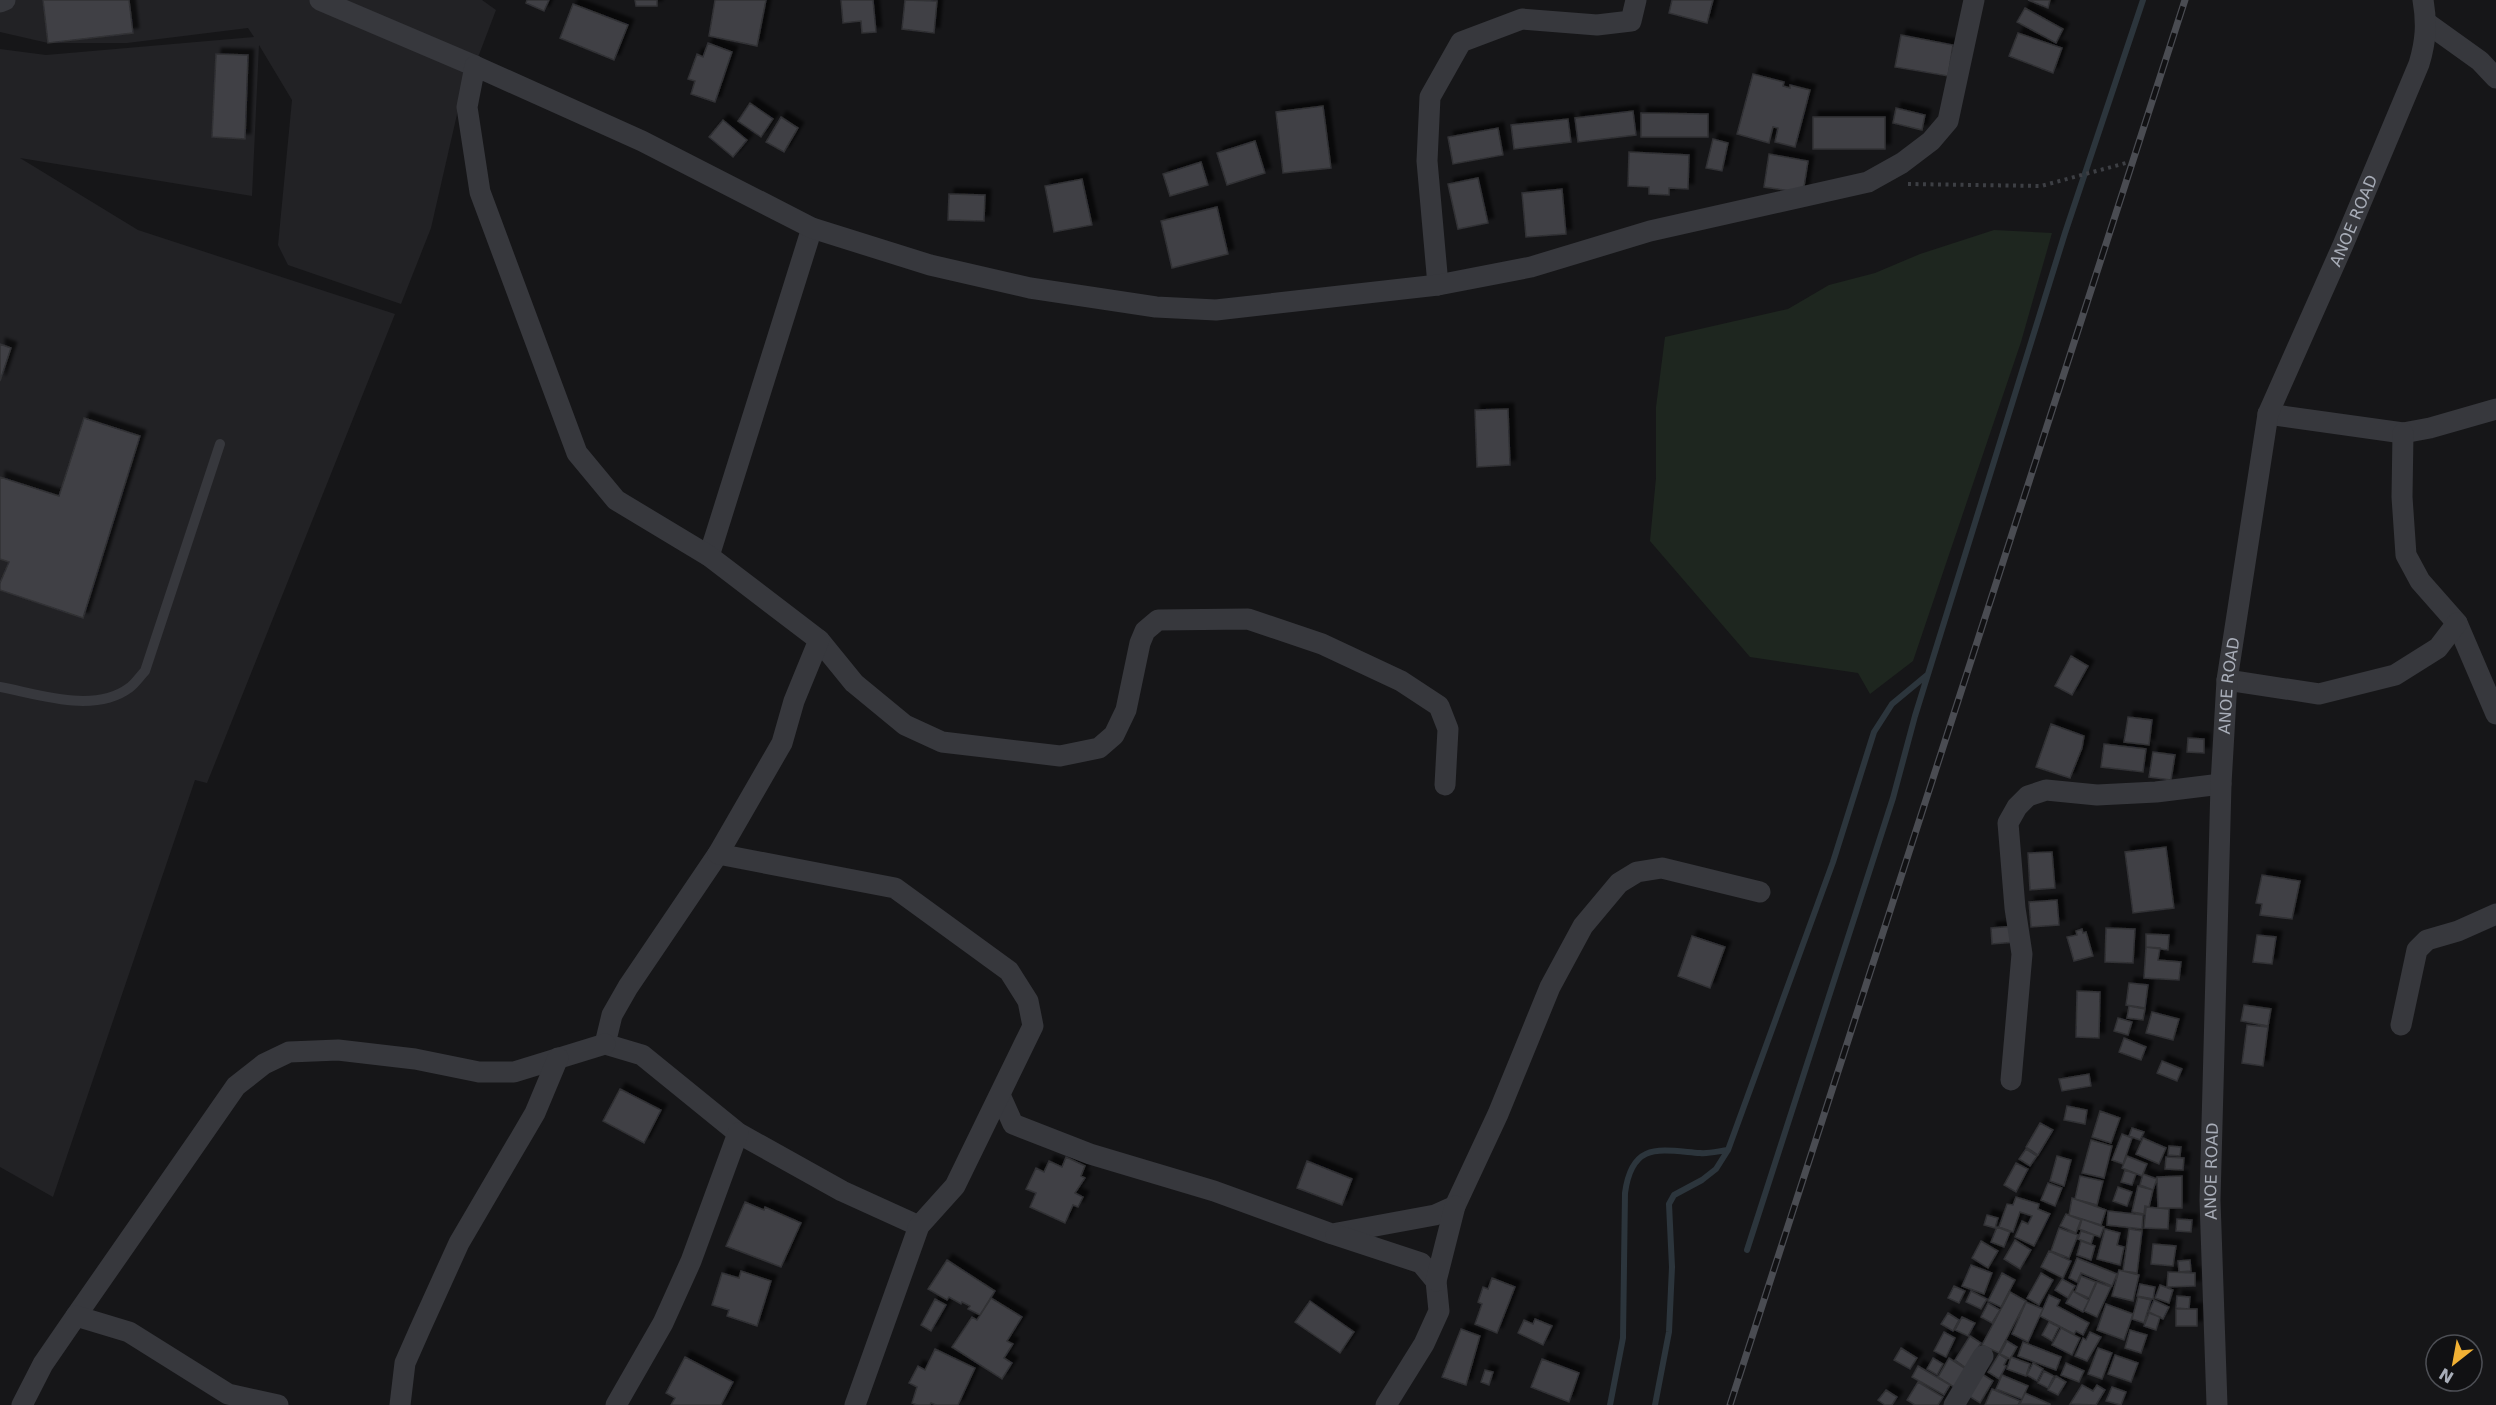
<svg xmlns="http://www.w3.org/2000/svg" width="2496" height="1405" viewBox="0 0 2496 1405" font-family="'DejaVu Sans',sans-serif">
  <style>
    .built { fill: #222225 }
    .green { fill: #1e261f }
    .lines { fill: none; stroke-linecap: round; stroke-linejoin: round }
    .stream { stroke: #2c353c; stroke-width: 6 }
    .building { fill: #404145; stroke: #303034; stroke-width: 1.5; filter: url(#shadow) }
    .path { stroke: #3d3f44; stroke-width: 4; stroke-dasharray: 3 4.5; stroke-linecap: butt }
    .lane { stroke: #37383d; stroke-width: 10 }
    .street { stroke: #37383d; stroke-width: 21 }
    .rail-casing { stroke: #4a4c52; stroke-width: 7 }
    .rail { stroke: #111113; stroke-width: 4.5; stroke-dasharray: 14; stroke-linecap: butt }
    .labels { text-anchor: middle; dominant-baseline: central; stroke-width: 4.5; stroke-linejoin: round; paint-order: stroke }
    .street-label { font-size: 16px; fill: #a8adb8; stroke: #111113 }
  </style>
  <defs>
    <filter id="shadow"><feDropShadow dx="5.5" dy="-5.5" stdDeviation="1.5" flood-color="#0009"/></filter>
  </defs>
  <rect width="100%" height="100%" fill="#161618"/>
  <path class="built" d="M0,0H482L496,10L458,110L431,228L401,304L288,265L278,245L292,100L259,45L252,196L20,158L138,230L395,314L207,783L195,780L53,1197L0,1167V49L46,55L254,37L248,28L127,43H48L0,32Z"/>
  <path class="green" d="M1994,230L2052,233L2021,342L1913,661L1870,694L1858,673L1750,657L1650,541L1656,478V407L1665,337L1788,309L1829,285L1875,273L1920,254Z"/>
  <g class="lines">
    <path class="stream" d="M1747,1250L1893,798L1915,716L2065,233L2143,0
      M1610,1405L1623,1338L1625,1193C1632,1141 1660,1150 1700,1153C1709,1154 1719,1151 1728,1150
      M1655,1405L1669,1332L1672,1267L1669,1204L1674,1195L1702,1180L1716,1169L1728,1150L1833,862L1874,732L1892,704L1927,675"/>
  </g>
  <path class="building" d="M43,0H129L133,33L48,43Z
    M527,0H549L544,11L526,3Z
    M635,0H657V6H636Z
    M715,0H766L757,46L709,36Z
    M841,0H873L876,32L862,33L861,21L843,23Z
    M905,0L937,1L934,33L902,29Z
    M1672,0H1713L1707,23L1669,13Z
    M2028,0H2050L2048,8Z
    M573,4L628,25L614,60L560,38Z
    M2025,8L2063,29L2056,43L2017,22Z
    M2018,33L2062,48L2053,73L2009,56Z
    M1901,35L1953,45L1948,76L1895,67Z
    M708,43L732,52L715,102L691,94L695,81L688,79L697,54L703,57Z
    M216,54L248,55L245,139L212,137Z
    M1753,74L1784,82L1783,86L1790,88V85L1810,90L1795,147L1775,142L1778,128L1773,127L1769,143L1737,134Z
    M750,103L773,119L761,137L738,121Z
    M1323,106L1331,168L1283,173L1276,112Z
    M1896,108L1925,115L1922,130L1893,123Z
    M1633,111L1636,135L1578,142L1575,118Z
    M1641,113L1708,114V137H1641Z
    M781,117L798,128L784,152L766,142Z
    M1813,117H1885V149H1813Z
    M1568,119L1571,142L1514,149L1511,125Z
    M723,120L747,140L733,157L709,137Z
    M1498,128L1503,155L1453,164L1448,137Z
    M1713,139L1728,143L1722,171L1706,168Z
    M1255,141L1265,173L1227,185L1217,153Z
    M1629,152L1689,155L1688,189L1669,188V195L1649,194V187L1628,186Z
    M1769,154L1808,161L1803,193L1764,187Z
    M1201,162L1208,185L1170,196L1163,174Z
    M1478,178L1488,223L1458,229L1448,184Z
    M1082,179L1092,225L1054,232L1045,186Z
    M1562,189L1566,234L1526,237L1522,193Z
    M949,194L985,195L984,221L948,220Z
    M1217,207L1228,254L1172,268L1161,221Z
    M0,344L11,348L0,381Z
    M1508,409L1510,465L1477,467L1475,410Z
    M84,418L140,436L83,618L0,590V583L9,562L0,559V477L59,496Z
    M2071,656L2088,666L2072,695L2055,686Z
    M2128,717L2152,720L2149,745L2124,742Z
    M2051,724L2084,736L2082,748L2070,778L2036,767Z
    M2188,738L2204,739V753L2187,752Z
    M2104,744L2146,749L2143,772L2101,767Z
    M2153,752L2175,755L2171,780L2149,777Z
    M2166,847L2174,908L2133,913L2125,852Z
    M2052,852L2055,888L2030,890L2028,853Z
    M2262,875L2300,881L2292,919L2260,915L2262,904L2256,903Z
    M2057,900L2059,925L2031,927L2029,902Z
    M2015,926L2016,942L1992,944L1991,928Z
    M2106,928L2135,929L2133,963L2105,962Z
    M2082,929L2083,933L2086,932L2093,956L2074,961L2067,937L2077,935L2076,931Z
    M2146,934L2169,935L2168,950L2146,947Z
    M2257,935L2276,937L2272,964L2253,962Z
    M1692,936L1725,947L1710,988L1678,976Z
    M2146,947L2160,948L2158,960L2181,962L2179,980L2144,978Z
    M2129,983L2148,985L2145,1008L2126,1005Z
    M2077,991L2100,992L2099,1038L2076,1037Z
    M2244,1005L2271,1009L2268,1026L2241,1021Z
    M2129,1006L2145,1009L2143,1020L2127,1018Z
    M2152,1012L2179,1019L2173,1040L2146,1033Z
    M2118,1018L2132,1022L2128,1035L2114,1031Z
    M2247,1025L2268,1027L2263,1066L2242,1063Z
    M2124,1038L2146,1047L2141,1060L2119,1052Z
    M2162,1061L2182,1069L2177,1081L2157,1073Z
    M2089,1074L2091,1086L2062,1091L2059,1079Z
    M620,1089L661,1110L644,1143L603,1121Z
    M2067,1106L2087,1110L2085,1124L2064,1120Z
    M2100,1111L2120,1118L2111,1143L2092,1137Z
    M2040,1123L2053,1130L2038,1155L2026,1147Z
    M2132,1128L2144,1132L2140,1140L2129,1136Z
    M2122,1134L2132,1138L2123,1164L2112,1160Z
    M2143,1138L2166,1148L2159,1164L2136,1154Z
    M2091,1140L2112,1146L2104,1178L2082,1173Z
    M2169,1146L2181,1147L2180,1156L2168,1155Z
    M2026,1149L2037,1156L2030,1166L2019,1159Z
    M2057,1156L2071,1160L2064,1186L2050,1181Z
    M2127,1156L2147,1164L2142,1176L2122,1168Z
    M1066,1157L1085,1166L1081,1176L1085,1178L1075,1193L1083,1197L1078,1207L1073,1205L1065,1223L1030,1207L1036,1193L1026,1189L1036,1168L1044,1172L1049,1161L1062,1167Z
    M2166,1157L2184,1158L2183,1170L2165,1169Z
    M1307,1161L1352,1179L1342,1205L1297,1188Z
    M2016,1163L2028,1169L2016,1192L2004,1185Z
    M2125,1170L2136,1174L2132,1185L2121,1182Z
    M2143,1174L2157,1179L2153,1190L2140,1185Z
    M2080,1176L2103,1181L2097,1205L2075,1199Z
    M2182,1176V1208H2158L2157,1177Z
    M2048,1183L2062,1188L2055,1206L2041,1200Z
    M2138,1186L2153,1190L2149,1207L2145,1206L2144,1214L2132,1212Z
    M2118,1187L2132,1192L2127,1206L2113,1201Z
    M2016,1197L2039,1204L2038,1209L2050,1214L2034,1246L2015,1237L2022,1221L2028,1224L2032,1216L2020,1212L2013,1232L1999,1227L2007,1204L2013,1205Z
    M2072,1198L2106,1210L2101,1225L2069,1215Z
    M745,1202L764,1210L765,1207L801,1223L781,1267L726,1246Z
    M2146,1207L2169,1209L2168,1229L2144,1228Z
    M2108,1211L2143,1215L2142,1229L2107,1225Z
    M2066,1214L2081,1220L2076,1233L2060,1226Z
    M1987,1215L1998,1218L1995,1228L1984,1225Z
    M2082,1219L2104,1227L2100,1237L2079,1229Z
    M2177,1219L2192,1220L2191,1232L2176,1231Z
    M1997,1227L2010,1232L2004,1247L1991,1242Z
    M2059,1228L2078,1235L2069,1258L2051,1251Z
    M2105,1229L2120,1233L2117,1245L2124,1247L2120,1265L2097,1259Z
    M2129,1229L2142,1231L2137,1273L2123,1271Z
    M2081,1231L2094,1235L2091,1244L2078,1239Z
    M2015,1240L2031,1250L2020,1269L2004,1259Z
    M1981,1241L1998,1251L1988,1268L1972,1258Z
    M2081,1241L2095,1246L2091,1260L2077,1255Z
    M2153,1244L2176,1246L2173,1266L2151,1264Z
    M2049,1251L2071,1261L2063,1278L2041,1267Z
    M2077,1258L2117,1274L2112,1286L2081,1273L2077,1282L2069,1278Z
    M947,1260L995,1291L980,1315L968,1309L970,1306L962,1302L961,1304L949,1297L947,1300L928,1289Z
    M2190,1260L2191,1271L2179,1272L2178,1261Z
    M1971,1265L1992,1273L1984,1294L1962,1286Z
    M2119,1270L2139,1275L2133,1301L2112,1296Z
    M741,1271L771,1281L757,1326L727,1316L729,1310L712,1305L722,1273L739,1278Z
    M2168,1272L2195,1273V1286L2167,1287Z
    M2002,1273L2015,1280L2001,1307L1988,1301Z
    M2041,1273L2053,1280L2039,1305L2027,1298Z
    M2081,1276L2096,1282L2089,1298L2075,1292Z
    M1492,1278L1515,1287L1497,1333L1475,1324L1482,1304L1478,1302L1483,1287L1488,1289Z
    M2062,1279L2075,1286L2068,1298L2055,1290Z
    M2097,1282L2111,1287L2097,1317L2084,1311Z
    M2140,1284L2155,1287L2153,1299L2137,1296Z
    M2160,1285L2173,1290L2169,1303L2155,1298Z
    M1954,1286L1965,1291L1959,1303L1948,1298Z
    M1971,1291L1987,1299L1981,1309L1966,1302Z
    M2073,1291L2089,1300L2083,1312L2066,1303Z
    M2010,1292L2026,1301L1999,1353L1982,1345Z
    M2049,1295L2060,1300L2057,1306L2089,1323L2083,1335L2076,1331L2074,1334L2040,1316Z
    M2177,1296L2190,1297L2189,1309L2176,1308Z
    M2138,1297L2151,1300L2144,1323L2132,1319Z
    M991,1298L1022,1317L1007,1341L1013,1344L1004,1358L1012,1363L1002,1379L952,1347L972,1317L977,1320Z
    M935,1299L946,1305L931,1331L921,1325Z
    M2154,1300L2169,1307L2163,1319L2149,1312Z
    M1310,1301L1354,1332L1340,1353L1295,1322Z
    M2026,1302L2043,1309L2028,1342L2012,1334Z
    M1988,1303L2000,1310L1992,1323L1981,1317Z
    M2106,1304L2133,1314L2124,1340L2097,1330Z
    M2176,1309H2197V1326H2176Z
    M1948,1313L1959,1320L1953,1331L1941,1324Z
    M2149,1313L2160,1317L2156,1330L2144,1326Z
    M1962,1317L1975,1323L1968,1336L1955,1330Z
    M1535,1319L1552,1326L1543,1345L1518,1333L1524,1320L1533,1324Z
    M2049,1322L2059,1327L2052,1341L2042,1335Z
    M2061,1328L2080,1338L2072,1355L2052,1345Z
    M1461,1329L1480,1336L1466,1385L1442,1377Z
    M2130,1330L2147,1335L2141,1353L2125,1348Z
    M1944,1332L1955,1338L1946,1357L1934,1351Z
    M2090,1332L2101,1337L2087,1361L2075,1356L2083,1338L2086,1340Z
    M1970,1336L1981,1343L1966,1368L1955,1360Z
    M2007,1341L2017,1347L2010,1359L2000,1354Z
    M2023,1342L2061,1357L2056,1370L2018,1356Z
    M1901,1348L1917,1358L1910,1369L1894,1360Z
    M2098,1348L2112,1353L2102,1379L2088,1374Z
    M935,1349L975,1368L958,1405H936L931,1403L930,1405H917L912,1403L917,1387L909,1383L918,1366L925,1370Z
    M1999,1354L2007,1359L2004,1365L2006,1366L1999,1379L1988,1372Z
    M2115,1355L2138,1363L2131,1382L2108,1374Z
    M685,1357L733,1382L721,1405H671L675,1398L666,1393Z
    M2011,1357L2030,1364L2026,1376L2007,1369Z
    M1933,1358L1943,1364L1937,1375L1927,1369Z
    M1949,1358L1966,1369L1954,1387L1938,1377Z
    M1542,1359L1579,1373L1569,1402L1531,1387Z
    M2033,1363L2043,1369L2037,1381L2027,1375Z
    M2066,1363L2084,1371L2079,1382L2061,1375Z
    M1918,1366L1950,1385L1944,1395L1912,1377Z
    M1485,1370L1493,1372L1489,1385L1481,1382Z
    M2044,1371L2054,1376L2048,1388L2038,1383Z
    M1982,1374L1993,1381L1980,1403L1969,1396Z
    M2002,1375L2028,1386L2022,1399L1996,1389Z
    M2056,1376L2066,1382L2058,1395L2048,1390Z
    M1918,1382L1943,1397L1938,1405H1915L1907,1400Z
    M2082,1385L2093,1391L2097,1385L2105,1390L2096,1405L2070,1404Z
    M2112,1387L2126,1392L2121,1405L2106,1401Z
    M1992,1389L2020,1401L2018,1405H1985Z
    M1886,1390L1897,1397L1892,1405H1885L1878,1400Z
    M2025,1393L2050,1404V1405L2020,1404Z"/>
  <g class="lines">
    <path class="path" d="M1908,184L2041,186L2126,163"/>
    <path class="lane" d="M0,687C38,694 94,714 129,688C135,684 140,676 145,671L220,444"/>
    <g class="street">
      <path d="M320,0L475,66"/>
      <path d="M0,2L5,0"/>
      <path d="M2427,23L2480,61L2496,78"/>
      <path d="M1438,285L1427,161L1430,97L1461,42L1522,19L1597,25L1631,21L1636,0"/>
      <path d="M2268,414L2403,433L2430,428L2496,409"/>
      <path d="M2403,433L2402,497L2406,555L2420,581L2457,623L2496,714"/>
      <path d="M709,556L812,228"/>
      <path d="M819,640L854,683L905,725L942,742L1060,756L1099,748L1114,735L1126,710L1140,643L1145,631L1158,620L1248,619L1322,644L1401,681L1439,706L1448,729L1445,785"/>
      <path d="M2227,680L2319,694L2395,675L2438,648L2457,623"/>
      <path d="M718,854L628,987L612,1015L605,1044L642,1055L738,1133L842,1191L919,1226"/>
      <path d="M2401,1025L2417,950L2427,940L2458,931L2496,914"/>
      <path d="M2011,1080L2022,954L2015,908L2008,823L2017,807L2028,796L2046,790L2097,795L2156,792L2221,784"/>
      <path d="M1000,1095L1013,1124L1090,1154L1214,1191L1332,1234L1435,1215L1455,1206L1498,1114L1550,987L1583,926L1619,883L1637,872L1662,868L1760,892"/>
      <path d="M1336,1235L1421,1263L1436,1281L1439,1311L1424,1344L1386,1405"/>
      <path d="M1436,1281L1455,1206"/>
      <path d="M76,1316L236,1086L264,1064L289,1052L338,1050L415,1059L479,1072H514L605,1044"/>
      <path d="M22,1405L43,1364L76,1316L129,1332L228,1394L278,1405"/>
      <path d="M400,1405L405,1363L420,1329L459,1243L535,1113L558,1058"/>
      <path d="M616,1405L663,1323L691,1261L738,1133"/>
      <path d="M855,1405L919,1226L955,1186L1033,1026L1028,1001L1009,971L895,888L718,854L782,743L794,701L819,640L709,556L616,500L577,453L480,192L467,107L475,66L642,141L812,228L930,265L1030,288L1156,307L1216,310L1438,285L1531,267L1650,231L1868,182L1902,163L1931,141L1948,121L1974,0"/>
      <path d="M1954,1405L1983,1356"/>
      <path id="s1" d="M2217,1405L2210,1200L2221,784L2227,680L2268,414L2343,245L2419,64C2426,41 2427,23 2423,0"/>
    </g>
    <g class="rail-casing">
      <path id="rail" d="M1730,1405L2185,0"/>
    </g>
    <use href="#rail" class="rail"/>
  </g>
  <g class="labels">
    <g class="street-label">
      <text stroke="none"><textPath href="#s1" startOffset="1206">ANOE ROAD</textPath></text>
      <text stroke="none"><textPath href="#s1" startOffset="720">ANOE ROAD</textPath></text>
      <text stroke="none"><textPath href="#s1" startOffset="234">ANOE ROAD</textPath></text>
    </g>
  </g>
  <g transform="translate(2454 1363) rotate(211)"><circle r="28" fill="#111113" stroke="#4d4f55" stroke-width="1.5"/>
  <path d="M0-4.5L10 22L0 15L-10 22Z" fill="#f2b134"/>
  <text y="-9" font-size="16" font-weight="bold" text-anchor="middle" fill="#a8adb8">N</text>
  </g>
</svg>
